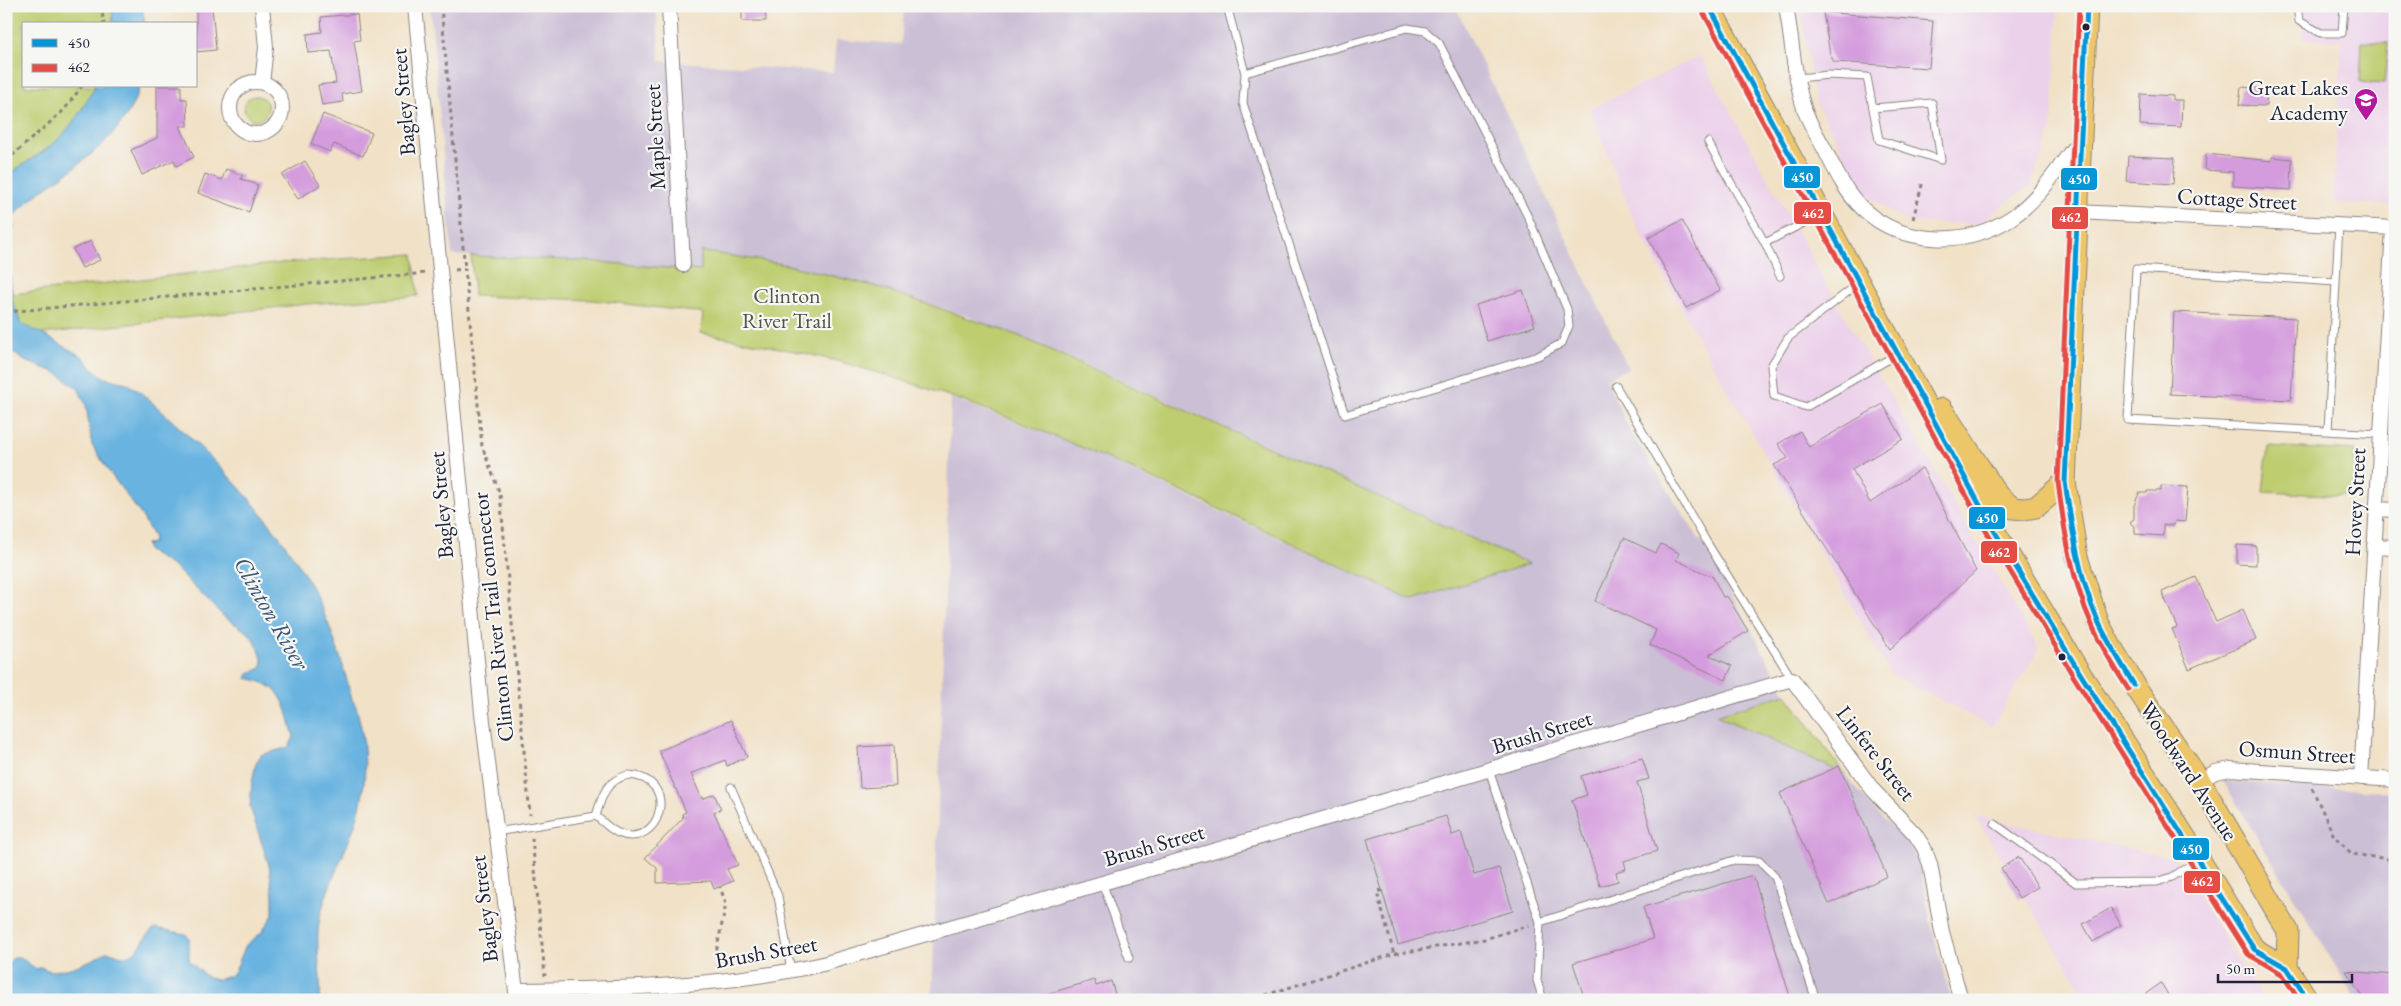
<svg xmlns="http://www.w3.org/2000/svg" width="2401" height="1006" viewBox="0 0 2401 1006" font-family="'EB Garamond',serif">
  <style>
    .built { fill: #ecd1ea }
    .industrial { fill: #cbbfd5 }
    .green { fill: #bdcd70; stroke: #707856 }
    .water { fill: #68b3e0; stroke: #456a8e }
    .building { fill: #d49cdd }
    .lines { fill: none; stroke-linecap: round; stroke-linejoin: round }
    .service-casing { stroke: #8a8280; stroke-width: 9 }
    .minor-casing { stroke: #8a8280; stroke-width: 16 }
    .primary-casing { stroke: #8a8280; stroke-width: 23 }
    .path { stroke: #8a8280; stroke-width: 3; stroke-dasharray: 4 4; stroke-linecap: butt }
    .service { stroke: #fff; stroke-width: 7 }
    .minor { stroke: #fff; stroke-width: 14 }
    .primary { stroke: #ecc669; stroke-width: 21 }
    .bus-1-casing { stroke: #f6f6f2; stroke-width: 9 }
    .bus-2-casing { stroke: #f6f6f2; stroke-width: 9 }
    .bus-1 { stroke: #0696d7; stroke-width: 5 }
    .bus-2 { stroke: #e54c44; stroke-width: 5 }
    .bus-dot { fill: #22223b; stroke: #f6f6f2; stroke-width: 2 }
    .labels { text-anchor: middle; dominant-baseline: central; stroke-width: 4.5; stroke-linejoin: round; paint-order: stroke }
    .poi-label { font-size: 22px; fill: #22223b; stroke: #f6f6f2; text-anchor: end }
    .street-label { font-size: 22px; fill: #22223b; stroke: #f6f6f2 }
    .park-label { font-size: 22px; fill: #50554b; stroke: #f6f6f2 }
    .water-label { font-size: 24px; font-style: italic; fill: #3a5575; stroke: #f6f6f2 }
    .line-badge { stroke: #f6f6f2; stroke-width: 2 }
    .badge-label { font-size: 14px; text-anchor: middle; font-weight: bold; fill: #fff }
  </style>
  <rect width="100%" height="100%" fill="#f6f6f2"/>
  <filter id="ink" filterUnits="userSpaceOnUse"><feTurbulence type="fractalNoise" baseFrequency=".02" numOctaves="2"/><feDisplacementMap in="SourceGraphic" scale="10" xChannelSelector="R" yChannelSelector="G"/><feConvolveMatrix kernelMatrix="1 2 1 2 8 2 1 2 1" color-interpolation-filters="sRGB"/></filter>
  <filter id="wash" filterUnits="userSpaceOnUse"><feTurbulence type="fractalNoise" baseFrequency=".0096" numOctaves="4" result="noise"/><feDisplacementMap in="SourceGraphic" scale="20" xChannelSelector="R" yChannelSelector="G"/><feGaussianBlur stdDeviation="1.12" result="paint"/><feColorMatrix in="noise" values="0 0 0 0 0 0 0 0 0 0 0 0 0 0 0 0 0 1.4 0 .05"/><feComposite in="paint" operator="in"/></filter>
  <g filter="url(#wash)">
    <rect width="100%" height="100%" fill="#f1e1c6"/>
    <path class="built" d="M1800,6H2058L2052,130L2030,185L1978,224L1907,222L1867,196L1815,101Z
      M2304,6H2395V205L2333,202L2342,41L2302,39Z
      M1700,56L1847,321L2039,649L1992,727L1891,674L1700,342L1634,221L1590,109Z
      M1975,816L2174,858L2263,1000H2088Z"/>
    <path class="industrial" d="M430,6H656L660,61L833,72L836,40L901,44L904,6H1455L1628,368L1606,379L1630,431L1717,567L1786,694L1717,715L1845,774L1873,809L1906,840L1916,855L1921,870L1930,921L1951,1000H932L951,398L1074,444L1412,600L1529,564L1067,356L967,316L878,287L788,265L702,251L701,271L588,261L452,255Z
      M2223,781L2395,792V1000H2356Z"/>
    <path class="green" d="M6,6H112L113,24H24V86H95C83,109 69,132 48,148C34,159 19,165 6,178Z
      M2362,41L2388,43L2384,84L2360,82Z
      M244 108a12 12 0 1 1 24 0a12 12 0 1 1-24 0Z
      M701,251L788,265L878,287L1017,335L1529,564L1412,600C1229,515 1047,420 851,365C802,351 751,343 701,333L703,313L592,300L474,296L471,256L588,261L701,271Z
      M413,254L418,296L307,304L6,338V296L12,294L281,263Z
      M2268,446L2355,451L2352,496L2263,492Z
      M1786,694L1845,774L1716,715Z"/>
    <path class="water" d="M112,6H142L145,24H113Z
      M95,86H140C126,133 83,162 44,189C32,197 21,209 10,219L14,228L6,229V178C19,165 34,159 48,148C69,132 83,109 95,86Z
      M6,233L13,303L21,324L39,332L83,357L91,367L105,378L127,383L140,392C203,447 274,515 313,590C330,623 342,660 351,696C352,701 356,705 357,710C364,736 367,765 363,792C357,836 330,874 320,917C314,944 322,972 320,1000H6V965L13,958H21L36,969L41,967C55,978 92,961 106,952C113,951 119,957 126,956C141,953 143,936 155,928L186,934L189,939V961L207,977L217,980L230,976L235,971L246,945L261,933L273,915V896L269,865L250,807L252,782L256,763L261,755L289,747L294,737C285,704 284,685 246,678L248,674L261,668L263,662L259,649L249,633L223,616L174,567L148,551L146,544L153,543L154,538L142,516L110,473L92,445L86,405L78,388L55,372L25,361L6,348Z"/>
    <g id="blocks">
      <path class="building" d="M196,6H212L216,50L196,52Z
        M742,6H765L766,21H742Z
        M1823,12L1933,21L1929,68L1834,62L1830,54Z
        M357,14L360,40L354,41L362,91L342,94L343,102L322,105L318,85L336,83L331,51L308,53L307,34L322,32L321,17Z
        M157,86H181V99H187L188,126H180L194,157L176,166L174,160L142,175L131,150L157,138Z
        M2241,87L2267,89L2266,106L2239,105Z
        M2141,94L2173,96V100H2182L2181,127L2140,125Z
        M323,114L372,133L363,156L334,144L330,152L311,144Z
        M2206,154L2272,161V157L2292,159L2291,190L2233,186V172L2205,170Z
        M2128,156L2175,158L2173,184L2126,181Z
        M305,161L320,185L298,199L282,175Z
        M226,169L242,175L241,179L258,185L249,212L198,193L205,174L222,180Z
        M1682,220L1720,290L1686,308L1648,238Z
        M91,241L100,260L82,268L73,249Z
        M1523,290L1535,326L1487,341L1476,305Z
        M2174,312L2296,318L2291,400L2170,394Z
        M1883,404L1903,439L1852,469L1870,503L1922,468L1976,571L1890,649L1774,465L1788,458L1778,444L1800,431L1809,447Z
        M2161,486L2188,487L2185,522L2175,521L2174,525H2163V536L2135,534V528L2130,522L2134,519V506L2139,493H2147V491H2161Z
        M1624,538L1656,553L1661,544L1679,553L1676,560L1713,577L1723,597L1727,596L1748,631L1709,655L1732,666L1726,680L1650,645L1656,630L1595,601Z
        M2237,545L2256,546V565L2237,564Z
        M2196,577L2216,622L2243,610L2256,640L2189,669L2172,629L2177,627L2162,592Z
        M731,720L747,757L727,766L725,760L691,774L702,799L714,794L721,809L714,812L738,865L727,869L733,881L714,889L711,881L657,883V868L645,858L683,818L682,814L686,812L659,751Z
        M894,745L896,786L860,788L858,747Z
        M1642,758L1649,779L1637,782L1657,851L1624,861L1626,869L1616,872L1618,881L1600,886L1572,800L1587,795L1581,776Z
        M1839,766L1887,876L1829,904L1780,793Z
        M1446,816L1452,835L1461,832L1474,875L1499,868L1513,911L1398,945L1367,839Z
        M2019,857L2038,887L2019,898L2001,868Z
        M1753,875L1791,1000H1585L1573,963L1653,939L1643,907Z
        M2111,908L2121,925L2093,942L2083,924Z
        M2346,971L2395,975V1000H2364Z
        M1094,980L1096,986L1111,981L1117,1000H1040V996Z
        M2161,983L2171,1000H2137Z"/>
    </g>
  </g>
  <g filter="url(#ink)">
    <use href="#blocks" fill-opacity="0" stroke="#8a8280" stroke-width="1"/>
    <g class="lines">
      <g class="service-casing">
        <path id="service" d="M1227,6L1245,73L1407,28L1425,31L1439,43L1529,219L1567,309L1569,326L1562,343L1538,356L1345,415L1243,103L1245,73
          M1885,6H1893
          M2297,6L2299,21L2321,33H2342L2344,6
          M1798,78L1829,75L1867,77L1879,140L1941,160L1932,103L1873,108
          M1708,142L1765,243
          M1780,276L1765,243L1819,215
          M2336,282L2339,225
          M1858,284L1788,338L1771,366L1774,396L1806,407L1896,355
          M1616,386L1706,541L1792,679
          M2328,430L2336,282L2136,269L2128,420L2381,434
          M1489,770L1540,922L1734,860L1759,861L1775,877L1816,1000
          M628,775C682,778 660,851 618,833C610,829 603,822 596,816C602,796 605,781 628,775Z
          M731,787L778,896L791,971
          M1995,824L2076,883L2157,882L2172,877L2197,861
          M496,832L596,816
          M1102,882L1129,958
          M1540,922L1537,980L1543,1000"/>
      </g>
      <g class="minor-casing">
        <path id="minor" d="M415,6L482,713L517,1000
          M669,6L683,265
          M1786,6C1792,40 1794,78 1805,111C1810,125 1819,138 1826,152C1836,172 1846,193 1863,209C1903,246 1966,247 2011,218C2040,199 2060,165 2081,138
          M230 108a26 26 0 1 1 52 0a26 26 0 1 1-52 0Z
          M262,83L266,47L262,6
          M2077,212L2395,228
          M2376,509L2395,510
          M2374,546L2395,547
          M2361,778L2393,228
          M2200,781L2215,772L2231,769L2395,780
          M516,990C621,989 720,987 823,964L1330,817L1792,679L1873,790L1915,834L1924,848L1930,864L1942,932L1961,1000"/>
      </g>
      <g class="primary-casing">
        <path id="primary" d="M1709,6L1989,522L2078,670L2199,859L2254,949L2287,968L2308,1000
          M2087,6L2065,482L2077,557L2098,622L2110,645L2141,695L2200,781L2288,931L2287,968
          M1942,409L1998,496L2013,508L2025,509L2036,507L2065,482"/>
      </g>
      <path class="path" d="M101,6L104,24
        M441,6L465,269
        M6,161L64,110L82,86
        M1913,219L1923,181
        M455,270L465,269L482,446L500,494L530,815
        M6,312L426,273
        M2312,788L2334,836L2352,854L2395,860
        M532,838L545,976
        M1382,890L1377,892L1394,954
        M718,966L716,953L726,904L720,887
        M1250,1000L1394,954L1485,939L1529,925"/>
      <use href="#service" class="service"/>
      <use href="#minor" class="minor"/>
      <use href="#primary" class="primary"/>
      <g class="bus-1-casing">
        <path id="bus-1" d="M1709,6L1989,522L2078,670L2254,949L2287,968L2308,1000
          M2087,6L2065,482C2072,529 2079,577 2098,621C2108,643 2122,664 2134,685"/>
      </g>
      <g class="bus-2-casing">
        <path id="bus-2" d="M2079,6L2058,482C2064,531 2072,580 2092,625C2101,647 2115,668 2128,689
          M1702,10L1983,526L2072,674L2248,954L2282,974L2299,1000"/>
      </g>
      <use href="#bus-1" class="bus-1"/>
      <use href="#bus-2" class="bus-2"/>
    </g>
  </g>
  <defs>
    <g id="school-pin" transform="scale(1.25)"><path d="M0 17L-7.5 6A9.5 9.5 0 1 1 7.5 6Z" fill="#b5179e" stroke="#f6f6f2"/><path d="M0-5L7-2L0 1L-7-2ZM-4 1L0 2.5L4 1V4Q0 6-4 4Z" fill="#fff"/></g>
  </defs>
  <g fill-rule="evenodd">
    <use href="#school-pin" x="2366" y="100"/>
  </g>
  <g class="bus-dot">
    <circle cx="2086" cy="27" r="4.5"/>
    <circle cx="2062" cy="657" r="4.5"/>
  </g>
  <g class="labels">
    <g class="poi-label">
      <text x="2348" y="87">Great Lakes<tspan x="2348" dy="25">Academy</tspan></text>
    </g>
    <g class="street-label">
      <text transform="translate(403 102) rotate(-95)">Bagley Street</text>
      <text transform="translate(655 137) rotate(-93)">Maple Street</text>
      <text transform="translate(2237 199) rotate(3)">Cottage Street</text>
      <text transform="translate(2355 502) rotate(-87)">Hovey Street</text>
      <text transform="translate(441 505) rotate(-95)">Bagley Street</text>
      <text transform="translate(493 617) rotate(-96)">Clinton River Trail connector</text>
      <text transform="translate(1542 732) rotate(-17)">Brush Street</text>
      <text transform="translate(2297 752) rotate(4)">Osmun Street</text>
      <text transform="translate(1876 753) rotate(52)">Linfere Street</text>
      <text transform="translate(2189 771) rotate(57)">Woodward Avenue</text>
      <text transform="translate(1154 845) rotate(-16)">Brush Street</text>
      <text transform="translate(484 909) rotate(-97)">Bagley Street</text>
      <text transform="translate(766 952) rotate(-10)">Brush Street</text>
    </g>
    <g class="park-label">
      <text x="787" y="295">Clinton<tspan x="787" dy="25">River Trail</tspan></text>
    </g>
    <g class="water-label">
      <text transform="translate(272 613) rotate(60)">Clinton River</text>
    </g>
  </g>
  <g class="line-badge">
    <rect x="1783" y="165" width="38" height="24" rx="5" fill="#0696d7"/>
    <rect x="2060" y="167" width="38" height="24" rx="5" fill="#0696d7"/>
    <rect x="1793" y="201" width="39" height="24" rx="5" fill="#e54c44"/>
    <rect x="2051" y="206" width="38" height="24" rx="5" fill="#e54c44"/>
    <rect x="1968" y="506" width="38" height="24" rx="5" fill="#0696d7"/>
    <rect x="1980" y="540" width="38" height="24" rx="5" fill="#e54c44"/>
    <rect x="2172" y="837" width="38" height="24" rx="5" fill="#0696d7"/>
    <rect x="2183" y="870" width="38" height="24" rx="5" fill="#e54c44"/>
  </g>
  <g class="badge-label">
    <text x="1802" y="182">450</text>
    <text x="2079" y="184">450</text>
    <text x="1813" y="218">462</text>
    <text x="2070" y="222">462</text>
    <text x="1987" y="523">450</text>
    <text x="1999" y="557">462</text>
    <text x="2191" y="854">450</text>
    <text x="2202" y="886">462</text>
  </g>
  <rect width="2401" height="1006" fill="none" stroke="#f6f6f2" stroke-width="25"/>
  <rect x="22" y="22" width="175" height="65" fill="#f6f6f2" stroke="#a1a1a9"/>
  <rect x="32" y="39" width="25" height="8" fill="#0696d7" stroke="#a1a1a9"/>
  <text x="68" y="48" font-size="15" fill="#22223b">450</text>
  <rect x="32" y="64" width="25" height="8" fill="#e54c44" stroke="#a1a1a9"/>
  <text x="68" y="72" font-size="15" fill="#22223b">462</text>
  <path d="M2218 974v8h134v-8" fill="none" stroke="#22223b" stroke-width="2.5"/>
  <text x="2226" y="974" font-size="15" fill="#22223b" stroke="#f6f6f2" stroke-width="4" paint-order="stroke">50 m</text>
</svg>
